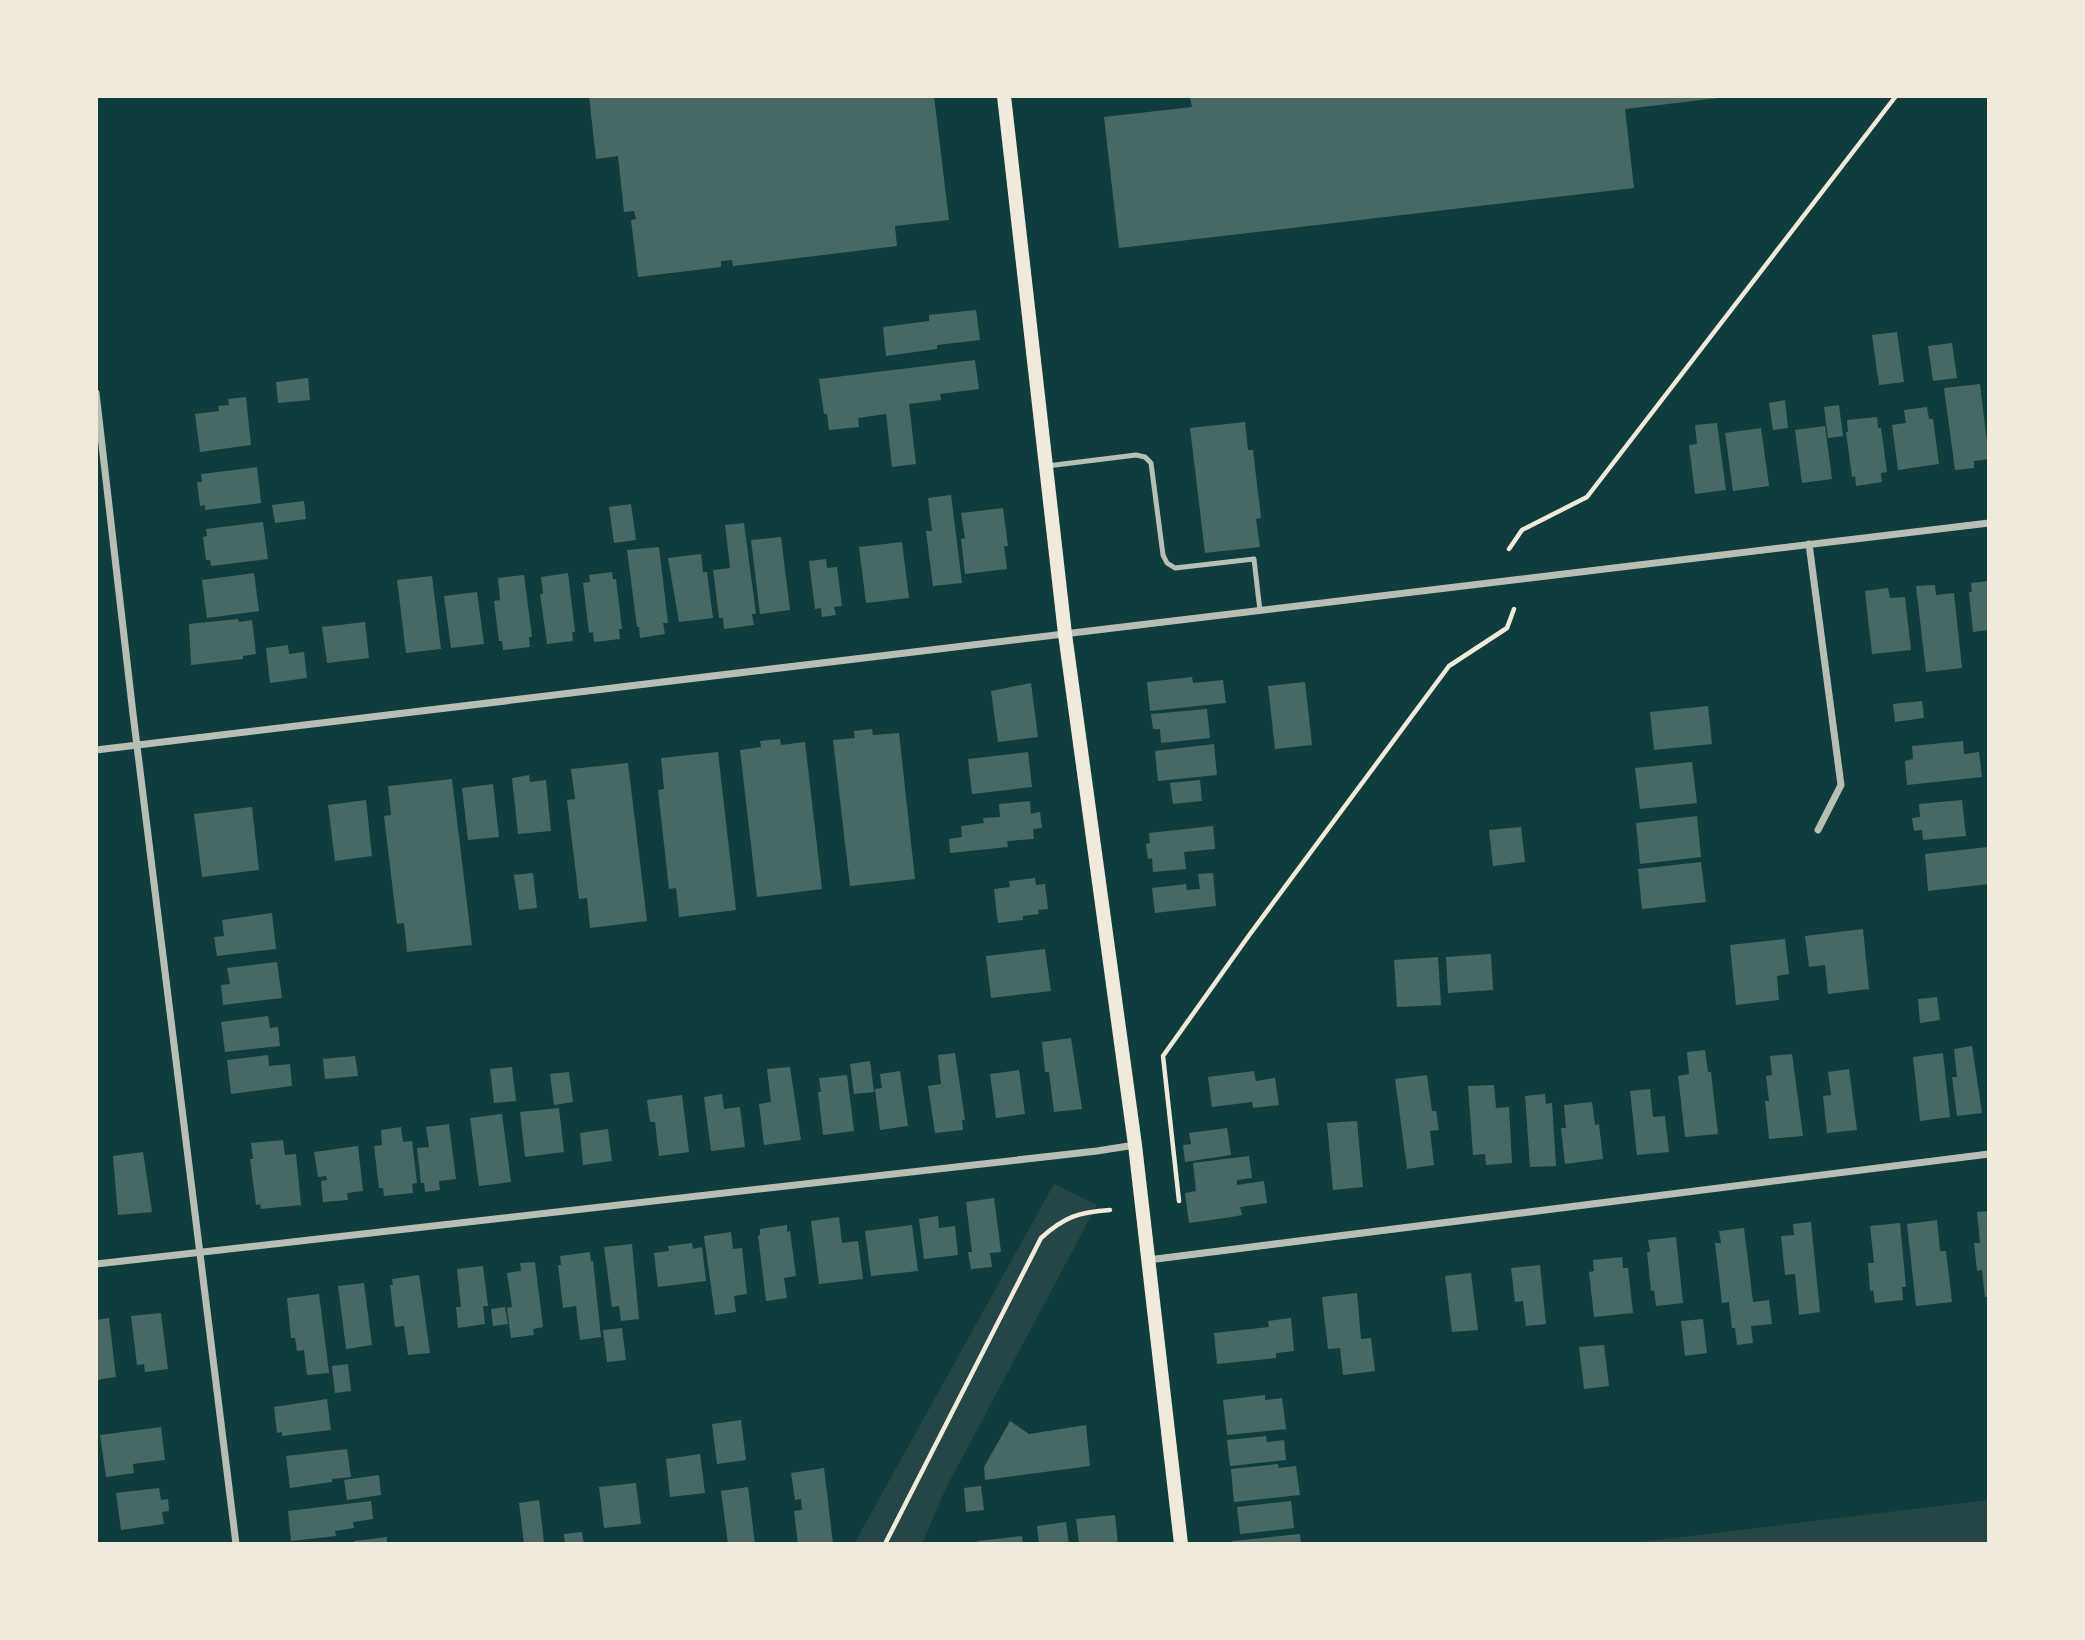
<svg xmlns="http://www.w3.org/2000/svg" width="2085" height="1640" viewBox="0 0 2085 1640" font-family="Montserrat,sans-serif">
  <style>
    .green { fill: #244646 }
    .building { fill: #486865 }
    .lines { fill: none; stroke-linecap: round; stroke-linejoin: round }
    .path { stroke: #f1e9da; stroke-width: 4.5 }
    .service { stroke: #b8beb3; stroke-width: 5 }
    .minor { stroke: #b8beb3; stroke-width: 7 }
    .secondary { stroke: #f1e9da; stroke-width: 14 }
  </style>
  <rect width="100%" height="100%" fill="#0f3d3e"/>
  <path class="green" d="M1054,1184L1097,1205L946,1488L922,1544H854Z
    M1989,1500V1544H1623Z"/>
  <path class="building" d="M589,96H934L949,220L895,226L897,246L733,266L732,260L721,261V267L638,277L631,220L636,219L634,211L624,212L618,156L596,159Z
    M1190,96H1718L1719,98L1625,109L1634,188L1119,248L1104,117L1192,107Z
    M976,310L980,340L937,345V349L886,356L883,327L929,321V315Z
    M1897,332L1904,382L1879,385L1872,335Z
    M1952,343L1957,378L1933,381L1928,346Z
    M975,360L979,389L940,394L941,400L909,404L916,464L892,467L886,414L858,418L859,427L829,430L827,414H824L819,379Z
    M308,378L310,400L278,403L276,382Z
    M1980,384L1989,459L1974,461V468L1955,470L1944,388Z
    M246,397L251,445L200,452L195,414L219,411L218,406L229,405L228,399Z
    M1785,400L1788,428L1773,430L1769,403Z
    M1839,405L1843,436L1828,438L1824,407Z
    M1927,407L1929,419H1933L1939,464L1898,470L1892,425L1906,423L1904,410Z
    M1877,417L1878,428H1881L1887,472L1881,473L1882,482L1856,486L1855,476L1852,477L1846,432H1848L1847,420Z
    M1245,422L1248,450H1253L1261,518L1256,519L1260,547L1205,553L1190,428Z
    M1717,423L1726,490L1695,494L1689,445L1697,444L1695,425Z
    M1825,426L1832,479L1802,483L1795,430Z
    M1761,428L1769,486L1733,491L1725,433Z
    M257,467L261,503L205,510V505L200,506L197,482H202L201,474Z
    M951,495L962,583L933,586L926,531H932L928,498Z
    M304,501L306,519L275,523L272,505Z
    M631,504L636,540L614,543L609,507Z
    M1003,508L1008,546H1004L1007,569L965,574L961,539L965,538L961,513Z
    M263,522L268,559L211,566L210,560H206L203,537L207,536L206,529Z
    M744,523L756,614H752L754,625L724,629L723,618H719L713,570L730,568L725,525Z
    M781,537L790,610L760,614L751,540Z
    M902,542L909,598L866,603L859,547Z
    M659,547L668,623H663L665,634L640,638L639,627H637L627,550Z
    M701,554L703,572H707L713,618L679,622L668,558Z
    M826,559L827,568L837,567L842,606L834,607L836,615L822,617L821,608L815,609L809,561Z
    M612,572L613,579H616L622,629H619L620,639L594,642L593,632L589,633L583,583L590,582L589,575Z
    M254,573L259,611L207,618L202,580Z
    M568,573L575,632H572L573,641L547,644L540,594H543L541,577Z
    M524,575L532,637H529L530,647L503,650L502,641H499L494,601L500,600L498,578Z
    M432,576L441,649L406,653L397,580Z
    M1989,581V630L1973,632L1969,592H1972L1971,583Z
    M1935,585L1936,595L1954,593L1962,668L1926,672L1916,586Z
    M1888,588L1890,598L1905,597L1911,650L1872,654L1865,591Z
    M477,592L484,644L451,648L444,596Z
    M238,619L239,622L252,620L256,654L243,656V659L191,665L189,624Z
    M365,622L369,658L327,663L322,627Z
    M288,645L289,654L304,652L307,678L270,683L266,648Z
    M1192,677L1193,683L1223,680L1226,703L1150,711L1147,682Z
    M1305,682L1312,745L1275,749L1268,686Z
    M1031,683L1038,737L998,742L991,691Z
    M1922,701L1924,718L1895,722L1893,704Z
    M1708,706L1712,744L1654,750L1650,712Z
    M1207,709L1210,738L1161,743L1160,729H1153L1151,714Z
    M872,729L873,735L899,733L915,879L850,886L833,740L855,738L854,731Z
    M780,739L781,745L805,742L822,889L757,897L740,750L761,747L760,741Z
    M1963,741L1964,754L1979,752L1982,777L1907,785L1905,761L1913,759L1912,746Z
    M1214,744L1217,775L1158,781L1155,751Z
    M718,752L736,910L679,917L676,888L669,889L658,790L664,789L661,758Z
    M1028,752L1032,787L972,794L968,759Z
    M1692,762L1697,803L1640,809L1635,768Z
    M628,763L647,921L590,928L587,898L579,899L567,800L575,799L571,769Z
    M529,775L530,782L546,780L551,831L518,834L512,778Z
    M452,779L472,945L407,952L404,923L397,924L384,816L391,815L388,786Z
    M1200,780L1202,801L1173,804L1170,783Z
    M493,784L499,837L468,840L462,788Z
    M366,800L372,856L335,861L328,805Z
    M1962,800L1966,836L1923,840L1922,830L1914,831L1912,818L1920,817L1919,804Z
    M1030,801L1031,814L1040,812L1042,828L1033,829L1034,839L1007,841L1008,847L950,853L949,839L962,837L961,826L984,823L983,818L1000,817L999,804Z
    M252,807L259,870L202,877L194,814Z
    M1697,816L1701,857L1640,864L1636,823Z
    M1213,826L1215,849L1184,852L1186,869L1153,872L1152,858L1148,859L1146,844L1150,843L1149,833Z
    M1521,827L1525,862L1493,866L1489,830Z
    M1988,847L1989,884L1928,891L1925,854Z
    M1701,862L1706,902L1642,909L1638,869Z
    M533,873L537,908L519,910L514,875Z
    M1213,873L1216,906L1155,913L1152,888L1186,884L1187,890L1200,889L1198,874Z
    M1035,878L1036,885L1045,884L1048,909L1038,910L1039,914L1023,916V920L998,923L994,889L1010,887L1009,881Z
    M272,913L276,949L217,956L214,937L224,936L222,920Z
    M1863,929L1869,989L1828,994L1825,965L1809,967L1805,936Z
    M1785,939L1789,974L1777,976L1779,1000L1736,1005L1730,945Z
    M1045,949L1051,991L991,998L986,956Z
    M1491,954L1493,990L1448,993L1446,957Z
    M1438,957L1441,1005L1397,1007L1394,960Z
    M277,962L282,998L223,1005L221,985L230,984L227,968Z
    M1937,997L1940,1020L1920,1023L1918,999Z
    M268,1016L270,1028L278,1027L280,1046L225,1052L221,1022Z
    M1071,1038L1082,1109L1054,1112L1049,1072H1045L1042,1042Z
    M1972,1046L1982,1113L1957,1116L1952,1077H1957L1954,1049Z
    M1705,1050L1708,1072H1711L1718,1134L1685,1137L1678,1076L1689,1074L1687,1052Z
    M955,1053L965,1120H962L963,1130L935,1133L928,1086L941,1084L938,1055Z
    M1943,1053L1950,1117L1920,1121L1913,1057Z
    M1792,1054L1803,1136L1769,1139L1765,1101H1769L1766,1076L1772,1075L1770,1056Z
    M268,1055L269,1066L290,1064L292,1086L231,1094L227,1060Z
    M355,1056L358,1076L325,1079L323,1059Z
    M870,1061L874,1092L854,1094L850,1064Z
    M512,1067L516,1101L494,1103L490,1069Z
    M790,1067L801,1140L764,1145L759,1104L771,1102L767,1069Z
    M1849,1069L1857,1130L1827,1133L1823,1096L1831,1095L1828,1072Z
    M1019,1070L1025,1114L996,1118L990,1074Z
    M900,1071L908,1126L880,1130L875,1089L882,1088L880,1074Z
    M1254,1071L1256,1081L1275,1078L1279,1105L1253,1108L1252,1102L1212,1107L1208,1077Z
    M569,1072L573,1102L554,1105L550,1074Z
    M847,1075L854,1131L823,1135L818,1092H821L819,1078Z
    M1427,1075L1432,1111H1436L1439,1130L1430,1131L1434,1165L1407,1169L1395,1079Z
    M1494,1085L1496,1108L1509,1107L1512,1163L1486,1165L1485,1154L1473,1155L1468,1086Z
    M1650,1089L1653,1117L1665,1116L1669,1152L1637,1155L1630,1091Z
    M722,1094L724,1109L740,1107L745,1147L711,1151L704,1097Z
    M1545,1094L1546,1104L1552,1103L1556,1166L1530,1167L1525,1096Z
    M682,1095L689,1152L659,1156L655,1122H650L647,1100Z
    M1592,1102L1595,1125L1599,1124L1603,1159L1565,1164L1561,1128H1566L1564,1105Z
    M559,1108L564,1152L525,1157L520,1112Z
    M502,1114L511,1182L479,1186L470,1118Z
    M1357,1121L1363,1187L1333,1190L1327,1123Z
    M449,1124L456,1179L439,1181L440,1190L425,1192L424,1183H421L417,1148L429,1147L426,1127Z
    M401,1127L403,1142L412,1141L417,1183L412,1184L413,1193L384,1196L383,1188H379L374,1146L382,1145L381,1130Z
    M1227,1128L1231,1155L1185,1162L1183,1145L1191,1144L1189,1133Z
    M608,1129L612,1161L583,1165L580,1133Z
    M283,1140L285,1155L296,1154L301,1205L261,1209L260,1204L256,1205L250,1159H253L251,1143Z
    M358,1146L363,1191L347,1193L348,1200L323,1202L321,1181L327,1180L326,1176L318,1177L314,1152Z
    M143,1152L152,1212L118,1215L113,1156Z
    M1249,1156L1252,1178L1237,1180V1185L1264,1181L1267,1203L1240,1207L1242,1215L1232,1217L1189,1223L1185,1193L1196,1191L1193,1163Z
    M994,1198L1001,1252L990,1253L992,1267L971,1269L968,1252H972L966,1202Z
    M1989,1211V1296L1985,1297L1982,1270L1977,1271L1974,1243H1980L1977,1212Z
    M938,1216L939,1228L955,1226L958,1255L924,1259L919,1219Z
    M839,1217L842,1243L858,1241L863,1279L819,1284L811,1221Z
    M1937,1220L1940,1251H1946L1952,1302L1916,1306L1907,1224Z
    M1811,1222L1820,1312L1799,1315L1795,1274L1785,1275L1781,1236L1794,1235L1793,1224Z
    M1900,1223L1906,1287H1902L1903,1300L1875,1303L1873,1290L1870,1291L1868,1263H1874L1870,1226Z
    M787,1225V1232L790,1231L796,1276L784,1278L787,1298L766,1301L758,1236L760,1235V1229Z
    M912,1225L918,1271L871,1276L865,1231Z
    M1744,1228L1753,1302L1769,1300L1772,1324L1751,1326L1753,1343L1737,1345L1735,1328H1732L1729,1302L1722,1303L1715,1243H1721L1719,1231Z
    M731,1232L733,1249L742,1248L747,1294L734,1296L736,1312L715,1315L704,1236Z
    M1676,1237L1683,1303L1656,1306L1654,1290L1651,1291L1647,1252H1650L1648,1240Z
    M692,1243L693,1249L702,1247L706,1281L658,1287L654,1253L669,1251L668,1246Z
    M632,1244L639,1319L621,1321L619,1306L612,1307L604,1247Z
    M590,1252L591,1261H593L601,1337L580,1340L576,1306L563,1308L558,1265H561L560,1256Z
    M1622,1257L1623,1268H1628L1633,1313L1594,1317L1589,1272L1594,1271L1593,1260Z
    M535,1262L543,1327L533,1329L534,1335L511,1338L507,1308L512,1307L507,1273L521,1271L520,1263Z
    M1540,1265L1546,1324L1526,1326L1523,1301L1515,1302L1511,1268Z
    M483,1266L488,1306H483L485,1324L458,1328L456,1307H461L457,1269Z
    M1471,1273L1478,1330L1452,1332L1445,1276Z
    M419,1275L430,1353L408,1355L404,1326L395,1327L390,1285H393L392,1279Z
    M364,1283L372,1345L346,1349L338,1286Z
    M1357,1293L1361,1339L1371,1338L1375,1371L1343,1375L1340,1348L1328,1349L1322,1297Z
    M319,1294L329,1373L307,1375L304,1350L297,1351L295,1338H291L287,1298Z
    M505,1307L508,1324L493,1326L491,1309Z
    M161,1313L168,1369L145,1372L144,1364L137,1365L131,1316Z
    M109,1318L116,1377L96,1380V1320Z
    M1291,1318L1294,1351L1276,1353V1358L1217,1364L1214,1333L1269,1327L1268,1321Z
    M1703,1319L1707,1353L1685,1356L1681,1321Z
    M622,1328L626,1360L607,1362L603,1330Z
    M1604,1345L1609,1386L1584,1389L1579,1347Z
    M348,1364L351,1391L335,1393L332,1366Z
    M1265,1395V1400L1282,1398L1286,1429L1227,1435L1223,1400Z
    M327,1399L331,1430L282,1436V1432L277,1433L274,1407Z
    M741,1420L746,1460L717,1464L712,1424Z
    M1010,1421L1029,1434L1086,1425L1090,1466L985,1480L984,1467Z
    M161,1427L165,1460L133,1464L134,1473L106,1477L100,1435Z
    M1266,1436L1267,1442L1284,1440L1286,1460L1230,1466L1227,1440Z
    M347,1449L351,1477L332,1479V1482L290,1488L286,1456Z
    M700,1454L705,1493L670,1497L666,1459Z
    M1278,1464L1279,1468L1296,1466L1300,1495L1234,1502L1231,1469Z
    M824,1468L833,1544H798L794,1511L802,1510L801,1499L795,1500L791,1473Z
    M379,1475L381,1495L347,1500L344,1480Z
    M636,1483L641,1524L604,1528L599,1487Z
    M981,1486L984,1510L966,1512L964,1488Z
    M748,1487L755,1544H728L721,1491Z
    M159,1488L161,1500L168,1499L169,1511L162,1512L164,1524L121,1530L116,1493Z
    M539,1500L544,1542L524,1544L519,1503Z
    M371,1501L373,1519L353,1522L354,1528L335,1531L336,1536L291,1541L288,1511Z
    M1291,1501L1294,1528L1240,1534L1237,1507Z
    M1115,1515L1118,1544H1079L1076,1519Z
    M1066,1522L1069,1544H1039L1037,1526Z
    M582,1532L584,1544H565L564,1534Z
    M1300,1534L1301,1544H1233L1232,1541Z
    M1022,1536L1023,1544H977V1541Z
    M387,1537V1544H355L354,1541Z"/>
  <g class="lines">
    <path class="path" d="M1509,549L1522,530L1587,497L1896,96
      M1179,1201L1163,1056L1250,934L1449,666L1507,628L1514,609
      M885,1544L1041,1238C1064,1217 1079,1212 1110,1210"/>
    <path class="service" d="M1047,466L1136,455L1145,457L1151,463L1163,555L1167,563L1175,568L1254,559L1260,611"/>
    <path class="minor" d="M96,393L133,714L236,1544
      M1809,544L1841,785L1818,830
      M96,750L1989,523
      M1148,1260L1989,1154
      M96,1264L1097,1151L1135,1145"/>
    <path class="secondary" d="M1004,96L1065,634L1135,1145L1181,1544"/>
  </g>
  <rect width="2085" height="1640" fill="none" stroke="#f1e9da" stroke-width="196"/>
</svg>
